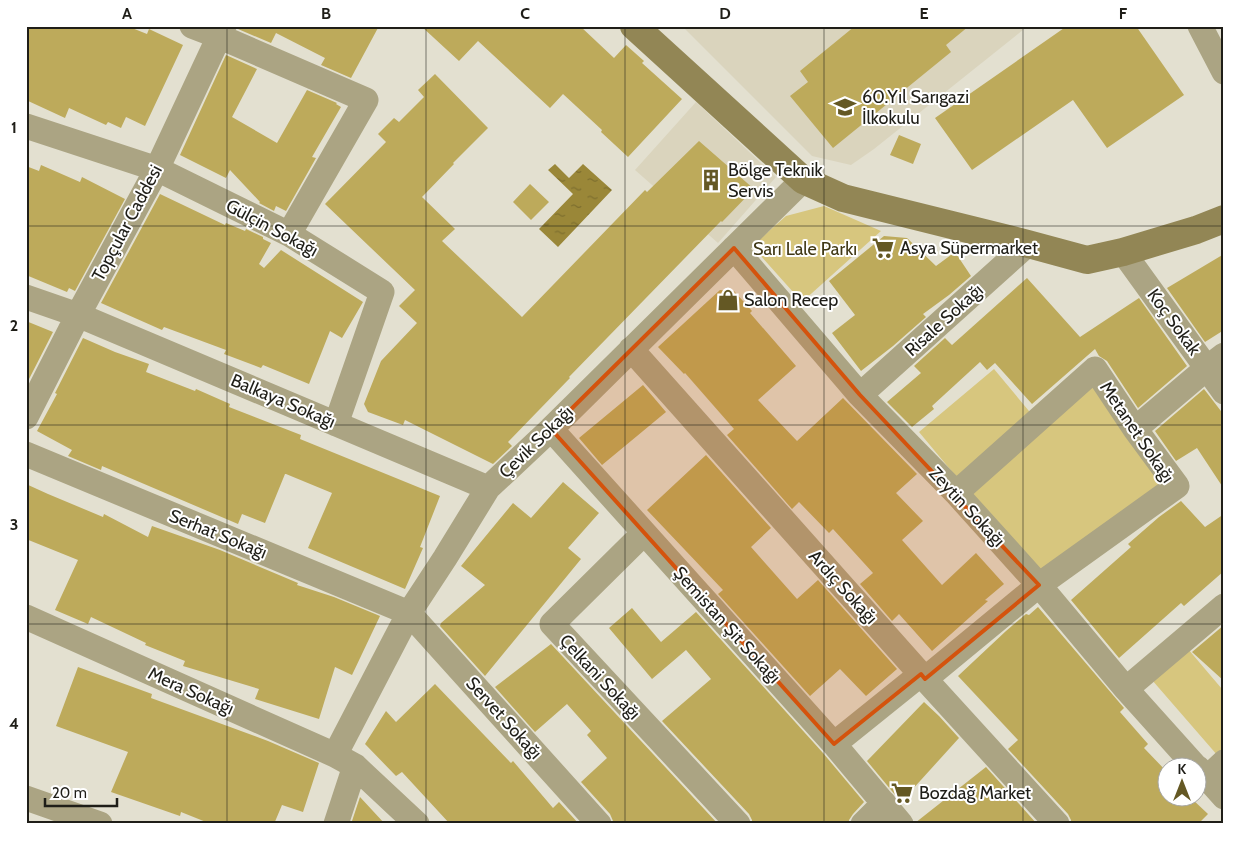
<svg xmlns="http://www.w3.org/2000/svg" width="1250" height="850" viewBox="0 0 1250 850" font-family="Cabin,sans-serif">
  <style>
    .built { fill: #dad4bd }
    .green { fill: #d7c67e }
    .water { fill: url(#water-ripples) }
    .building { fill: #bdaa5b }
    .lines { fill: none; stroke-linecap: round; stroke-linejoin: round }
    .minor { stroke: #aba483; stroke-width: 25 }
    .secondary { stroke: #928655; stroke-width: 28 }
    .marked { fill: #d4530d; fill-opacity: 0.2; stroke: #d4530d; stroke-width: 4; stroke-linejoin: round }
    .grid { fill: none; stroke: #1f1e18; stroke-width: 1; stroke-opacity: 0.55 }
    .labels { text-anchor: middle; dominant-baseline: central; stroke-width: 4; stroke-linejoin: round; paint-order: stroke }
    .poi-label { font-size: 18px; fill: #1f1e18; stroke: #fff; text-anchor: start }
    .street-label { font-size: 18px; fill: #1f1e18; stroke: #fff }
    .park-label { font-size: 18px; fill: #403815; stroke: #fff }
    .neatline { fill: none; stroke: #1f1e18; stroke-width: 2 }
    .grid-label { font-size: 16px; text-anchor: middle; font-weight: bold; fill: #1f1e18 }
  </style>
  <defs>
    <pattern id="water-ripples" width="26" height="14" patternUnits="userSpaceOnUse" patternTransform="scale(1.25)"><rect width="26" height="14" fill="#9a8738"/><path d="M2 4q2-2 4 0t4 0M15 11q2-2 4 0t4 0" fill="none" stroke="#7d6e2e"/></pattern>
  </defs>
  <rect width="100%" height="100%" fill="#e3e0d0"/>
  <path class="built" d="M682,26H1028L874,149L851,165L812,156Z
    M696,102L776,177L718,243L635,170Z"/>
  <path class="green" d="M824,206L881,231L802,302L752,246L786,216Z
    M994,369L1034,417L959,480L919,432Z
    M1095,381L1167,484L1042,574L968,494Z
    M1188,649L1222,689L1224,688V751L1218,756L1152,680Z"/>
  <path class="water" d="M555,164L569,178L583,164L612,190L558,247L539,229L573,194L548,170Z"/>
  <path class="building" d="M26,26H127L147,34L149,29L183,45L145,126L126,117L121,128L108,122L106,125L69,108L65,118L26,100Z
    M238,26H379L351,78L321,65L325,58L276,33L271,43L238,29Z
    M421,26H580L614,58L626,45L644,61L642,63L682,99L628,157L601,132L602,130L563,94L550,108L478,41L459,61Z
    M855,26H969L946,45L951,52L833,148L790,96L808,82L800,71Z
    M1067,26H1136L1184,95L1107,148L1073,100L972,170L935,118Z
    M226,55L257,69L232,117L277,143L307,90L337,103L336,104L341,107L312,157L316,158L286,211L276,206L274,211L259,203L260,202L230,170L226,178L180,155Z
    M435,74L488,128L453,163L454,164L422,197L455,229L442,241L522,317L645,190L647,192L699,141L754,189L722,222L721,221L569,377L570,378L508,442L512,446L493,464L405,420L403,425L368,412L364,404L381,361L417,323L399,306L415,290L325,204L386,142L378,134L394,118L399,122L424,97L418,90Z
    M899,135L921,144L913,164L890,155Z
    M41,165L80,182L82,177L125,199L75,291L69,288L67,292L26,275V166L39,171Z
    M530,184L549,202L531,220L513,202Z
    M160,194L225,225L226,223L245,231L246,229L263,237V239L271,243L259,264L264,268L281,250L363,302L342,338L330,331L309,384L263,365L261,368L224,354L226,350L164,327L162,330L101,303Z
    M884,236L907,238L936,266L955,252L971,276L949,295L923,314L926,317L893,346L861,371L832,333L855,315L829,281Z
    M1224,254V330L1205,342L1167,288Z
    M1027,278L1080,337L1139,298L1187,366L1138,408L1107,361L1099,356L1095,349L1032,404L995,363L987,370L980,362L932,406L934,409L912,427L887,402L921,373L914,366L945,338L952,345Z
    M720,290L734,291L752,311L750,313L796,366L758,400L797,441L843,398L917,474L896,493L923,521L902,540L942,585L976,553L1004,584L985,600L988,601L932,651L899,614L892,621L860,584L873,573L833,529L829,533L799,502L792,509L727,435L734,429L685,373L684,374L658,347Z
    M26,321L53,332L28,381H26Z
    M83,338L115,352L149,364L146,372L195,391L196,389L230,404L229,407L301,435L300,439L440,496L420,547L423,548L405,589L308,548L332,493L286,474H285L265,523L242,514L238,524L102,466L101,470L68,456L72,450L37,431L57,394L55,393Z
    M643,385L666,412L602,465L579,438Z
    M1204,389L1224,415V489L1197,448L1176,461L1155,431Z
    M706,455L771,528L751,547L797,599L818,580L897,669L866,696L840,669L810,696L718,594L723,590L647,510Z
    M563,482L599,513L568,548L581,559L485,676L440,626L441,623L485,585L461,566L513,503L531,518Z
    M26,484L48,494L103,517L104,514L148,537L152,526L220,550L298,583L297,585L334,597L380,616L352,675L335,667L319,719L255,699L259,689L183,666L185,661L145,645L146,643L91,617L88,624L55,610L78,560L26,539Z
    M1181,501L1205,527L1224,514V571L1184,606L1181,603L1119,658L1071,600L1131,547L1128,544L1159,517Z
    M1038,607L1124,708L1120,712L1148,744L1144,748L1168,773V798H1191L1208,814L1198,824H1071V820L1068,814L1008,749L1018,740L958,676L1006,631L1026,614L1029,615Z
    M632,608L661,642L696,612L823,753L864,802L853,814L849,820V824H752V820L749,814L662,721L711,679L686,650L652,679L609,628Z
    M1224,625V681L1192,652Z
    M551,644L718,824H613V821L610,814L581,782L607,758L587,735L591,731L567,704L535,732L495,687Z
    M78,667L152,694L151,698L268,741L319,763L303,812L282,805L274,824H211L181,812L180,816L111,792L128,752L56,726Z
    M435,684L511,763L513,761L553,808L559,802L579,824H450L402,772L396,776L365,744L386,711L396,722Z
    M924,702L939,716L959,738L901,802L867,761Z
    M986,767L1037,824H915V823Z
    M360,797L385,824H351Z"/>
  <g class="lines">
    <path class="minor" d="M192,26L218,36L366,100L289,234
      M1200,26L1224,72
      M26,126L157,169L289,234L382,292L336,424
      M734,248L860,395L956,493L1039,585L1126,689L1197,768
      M1123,252L1224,392
      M26,297L78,315L488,488
      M631,349L925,679L1057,824
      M860,395L1028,244
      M26,417L78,315L157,169L224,26
      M551,429L834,744L901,824
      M1135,429L1207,368L1224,355
      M26,454L409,613L599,824
      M644,533L552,624L738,824
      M26,617L335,755L355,766L417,824
      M925,679L1039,585L1177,486L1135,429L1095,369L956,493
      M1126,689L1224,606
      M834,744L921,674
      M335,755L409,613L445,558L488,488L551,429L803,180
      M1198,768L1224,797
      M1207,778L1224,762
      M26,798L100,824
      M336,824L355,766
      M863,824L884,803"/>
    <path class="secondary" d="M634,26L803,180L843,198L1028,244L1087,260L1123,252L1196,230L1224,219"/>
  </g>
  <path class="marked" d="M734,248L860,395L1039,585L925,679L921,674L834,744L551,429Z"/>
  <path class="grid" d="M227,26V824M426,26V824M625,26V824M824,26V824M1023,26V824M26,226H1224M26,425H1224M26,624H1224"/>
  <defs>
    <g id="school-bare" transform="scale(1.725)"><path d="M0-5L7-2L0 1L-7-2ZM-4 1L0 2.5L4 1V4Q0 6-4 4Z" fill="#645824" stroke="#fff" stroke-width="2.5" paint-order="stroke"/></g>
    <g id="building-bare" transform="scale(1.725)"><path d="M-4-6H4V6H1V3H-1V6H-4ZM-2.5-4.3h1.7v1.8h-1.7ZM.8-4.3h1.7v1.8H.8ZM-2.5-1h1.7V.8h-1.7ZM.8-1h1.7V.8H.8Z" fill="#645824" stroke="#fff" stroke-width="2.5" paint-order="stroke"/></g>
    <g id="supermarket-bare" transform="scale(1.725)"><path d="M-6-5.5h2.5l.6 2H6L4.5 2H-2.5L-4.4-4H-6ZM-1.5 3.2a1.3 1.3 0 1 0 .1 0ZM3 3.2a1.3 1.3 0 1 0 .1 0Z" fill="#645824" stroke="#fff" stroke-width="2.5" paint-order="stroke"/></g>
    <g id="shop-bare" transform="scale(1.725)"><path d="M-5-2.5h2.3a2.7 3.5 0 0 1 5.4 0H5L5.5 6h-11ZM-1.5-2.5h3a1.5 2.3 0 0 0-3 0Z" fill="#645824" stroke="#fff" stroke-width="2.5" paint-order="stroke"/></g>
  </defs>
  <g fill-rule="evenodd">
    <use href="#school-bare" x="845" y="107"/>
    <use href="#building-bare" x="711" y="180"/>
    <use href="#supermarket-bare" x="883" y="248"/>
    <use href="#shop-bare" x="728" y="300"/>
    <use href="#supermarket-bare" x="902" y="793"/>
  </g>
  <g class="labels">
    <g class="poi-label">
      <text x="862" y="97">60.Yıl Sarıgazi<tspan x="862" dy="21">İlkokulu</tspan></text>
      <text x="728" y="170">Bölge Teknik<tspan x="728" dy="21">Servis</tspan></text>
      <text x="900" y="248">Asya Süpermarket</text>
      <text x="744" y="300">Salon Recep</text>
      <text x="919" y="793">Bozdağ Market</text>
    </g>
    <g class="street-label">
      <text transform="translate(127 223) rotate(-62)">Topçular Caddesi</text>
      <text transform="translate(272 228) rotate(28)">Gülçin Sokağı</text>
      <text transform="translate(944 320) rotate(-42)">Risale Sokağı</text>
      <text transform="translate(1174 322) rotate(54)">Koç Sokak</text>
      <text transform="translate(283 401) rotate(23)">Balkaya Sokağı</text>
      <text transform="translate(1137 432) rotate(56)">Metanet Sokağı</text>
      <text transform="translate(536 442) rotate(-44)">Çevik Sokağı</text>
      <text transform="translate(967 507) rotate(47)">Zeytin Sokağı</text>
      <text transform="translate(218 534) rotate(22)">Serhat Sokağı</text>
      <text transform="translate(843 587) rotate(48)">Ardıç Sokağı</text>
      <text transform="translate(727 625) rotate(48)">Şemistan Şit Sokağı</text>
      <text transform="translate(600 677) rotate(47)">Çelkani Sokağı</text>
      <text transform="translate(191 691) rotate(24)">Mera Sokağı</text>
      <text transform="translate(504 718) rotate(48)">Servet Sokağı</text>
    </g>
    <g class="park-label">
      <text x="805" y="249">Sarı Lale Parkı</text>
    </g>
  </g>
  <rect width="1250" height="850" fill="none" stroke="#ffffff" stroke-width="55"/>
  <g transform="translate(1182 782)"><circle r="24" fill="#ffffff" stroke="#a5a5a3"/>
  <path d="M0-4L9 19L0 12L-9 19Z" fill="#645824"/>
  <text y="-8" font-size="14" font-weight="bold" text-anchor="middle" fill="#1f1e18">K</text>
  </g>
  <path d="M45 798v8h72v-8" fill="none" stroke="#1f1e18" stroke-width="2.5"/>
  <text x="52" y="798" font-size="15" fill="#1f1e18" stroke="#ffffff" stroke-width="4" paint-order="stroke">20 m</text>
  <rect x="28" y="28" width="1194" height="794" class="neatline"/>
  <g class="grid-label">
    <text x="127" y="19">A</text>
    <text x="326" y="19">B</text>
    <text x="525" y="19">C</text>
    <text x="725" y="19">D</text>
    <text x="924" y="19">E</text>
    <text x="1123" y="19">F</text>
    <text x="14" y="133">1</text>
    <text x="14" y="331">2</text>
    <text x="14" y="530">3</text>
    <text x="14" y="729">4</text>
  </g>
</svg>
